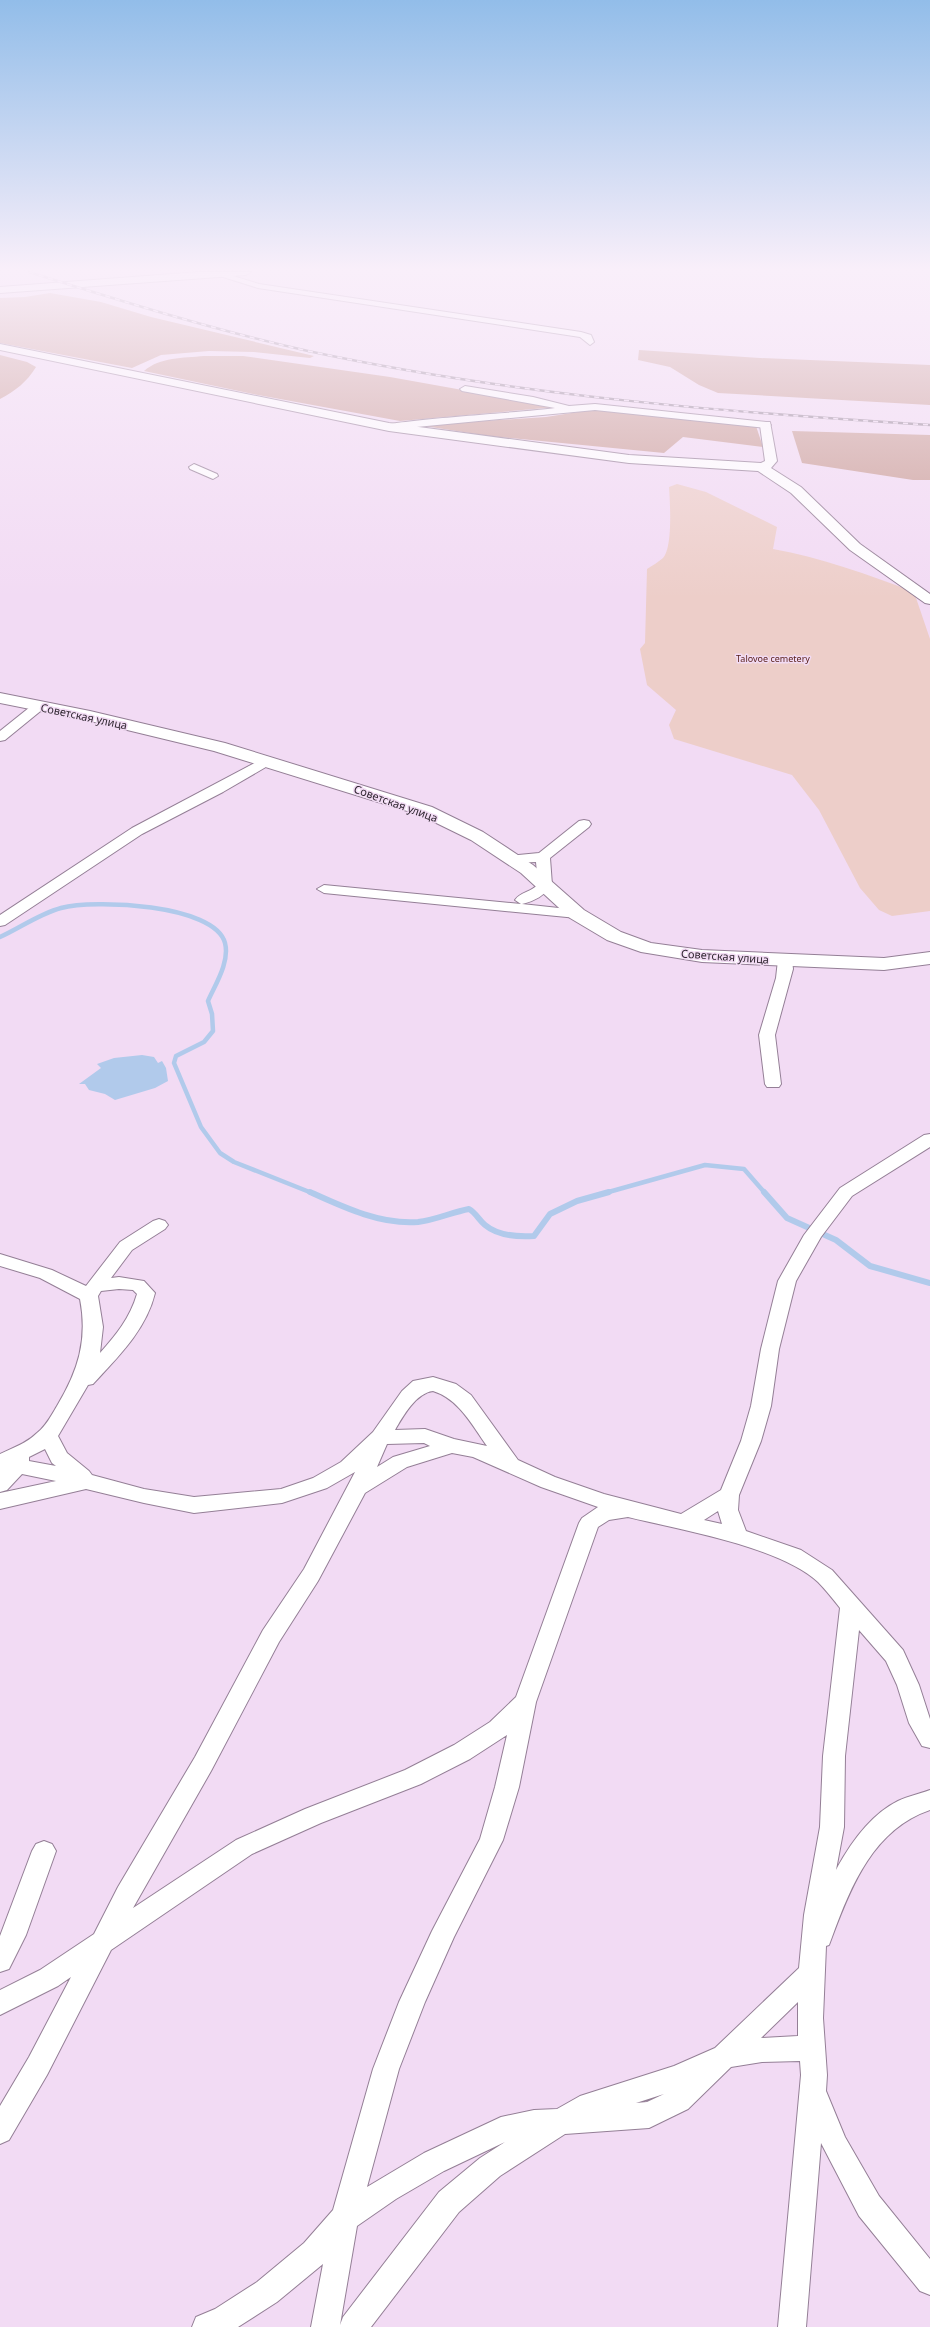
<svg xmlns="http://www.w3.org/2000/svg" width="930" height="2327" viewBox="0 0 930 2327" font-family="'Noto Sans',sans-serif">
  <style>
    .green { fill: #edcec9 }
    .forest { fill: #ca9d96 }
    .water { fill: #b1caeb }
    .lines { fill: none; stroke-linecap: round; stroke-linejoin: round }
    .stream-far1 { stroke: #b1caeb; stroke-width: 4.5 }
    .stream { stroke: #b1caeb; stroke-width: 6 }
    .minor-casing { stroke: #947f96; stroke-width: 2 }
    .tertiary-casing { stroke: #947f96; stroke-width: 2 }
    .secondary-casing { stroke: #947f96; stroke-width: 2 }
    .minor { fill: #fff; fill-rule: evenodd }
    .tertiary { fill: #fff; fill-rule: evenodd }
    .secondary { fill: #fff; fill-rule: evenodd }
    .rail-casing { stroke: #968698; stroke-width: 2.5 }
    .rail { stroke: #f2dbf4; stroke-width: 1.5; stroke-dasharray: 5; stroke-linecap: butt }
    .labels { text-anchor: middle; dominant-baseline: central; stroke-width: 3; stroke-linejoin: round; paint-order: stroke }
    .far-park-label { font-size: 9px; fill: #59201a; stroke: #f2dbf4 }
    .street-label { font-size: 11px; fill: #302731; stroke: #f2dbf4 }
  </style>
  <rect width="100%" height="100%" fill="#f2dbf4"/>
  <path class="green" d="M677,484L706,492L777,527L773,549C820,557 869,575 914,592L930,639V911L892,916L879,910L860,888L819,810L792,775L674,739L669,725L676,710L647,685L640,649L645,643L647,569C652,566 658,562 663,558C673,547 670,502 669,487Z"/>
  <path class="forest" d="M50,293L101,302L151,317L314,356L310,358L254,352L209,351L161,355L132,368L0,343V298L25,297Z
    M639,350L760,358L930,365V405L718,393L699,385L670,367L638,360Z
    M0,355L27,362L36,367C27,382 15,391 0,399Z
    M204,356H243L390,377L557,407L400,421L253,394L144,371C160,357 183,358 204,356Z
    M597,409L756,426L763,447L683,437L664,453L489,436L418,425L546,417Z
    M792,431L930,435V480H913L802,463Z"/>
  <path class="water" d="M142,1055L154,1057L158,1063L162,1061L166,1068L168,1081L155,1088L115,1100L105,1094L89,1090L85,1084H79L101,1068L97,1064L114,1058Z"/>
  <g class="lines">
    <path class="stream-far1" d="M0,937C20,928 39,914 61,908C93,899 215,904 225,943C230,962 215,985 208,1001L212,1014L213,1031L204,1042L176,1056L174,1063L201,1127L220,1153L234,1162L312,1193
      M605,1193L705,1165L744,1169L765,1193"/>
    <path class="stream" d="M310,1192C343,1207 381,1225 418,1222C436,1220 452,1212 469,1209C476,1213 479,1220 485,1225C498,1236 517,1237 534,1236L550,1214L577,1201L609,1192
      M764,1192L787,1218L836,1240L870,1266L930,1283"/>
    <g class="minor-casing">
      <path id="minor" d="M220,272L259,284L581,332L591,335L594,342L590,345L580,337L258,288L220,276Z
        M465,386L533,397L569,406L595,404L766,422L771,425L766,428L595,410L385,430L380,427C387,420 532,412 555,408L462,391L460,389Z
        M194,464L217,474L218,476L213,479L190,469L189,467Z
        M39,702L43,703L45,706L43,709L5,740L0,741V731L35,703Z
        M266,757L272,761L271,764L223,792L142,834L5,925L0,926V915L132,828Z
        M584,820L589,821L591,824L589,827L550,858L552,885C545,895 535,901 522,904L577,910L582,911L584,914L582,917L577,918L324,893L317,889L324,885L521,904L515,900C520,892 532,892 538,884L536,862L512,863L505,859L507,856L539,853L579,821Z
        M785,956L792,960L793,969L775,1035L781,1084L779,1087H767L765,1084L759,1035L776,978L778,960Z
        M930,1134V1147L852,1196L821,1237L796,1281L779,1349L771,1406L761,1441L739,1495L738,1510L746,1531L801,1550L832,1570L903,1650L919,1685L930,1719V1748L922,1746L909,1723L897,1685L886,1661L859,1630L845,1756L844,1827L836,1870C850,1844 870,1815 898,1801C908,1796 919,1794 930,1790V1810C874,1829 851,1885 832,1937L829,1945L826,1946L823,2018L827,2075L826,2091L845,2137L879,2196L930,2259V2295L920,2291L859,2216L821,2143L806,2327H778L801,2075L800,2061L762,2062L731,2067L688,2109L649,2128L565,2134L500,2176L459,2212L371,2327H311L323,2264L277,2302L238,2327H192L196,2317L215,2309L257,2282L304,2243L333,2210L373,2069L399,2002L432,1931L480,1839L495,1787L507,1735L470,1759L421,1784L321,1823L252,1854L111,1950L47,2075L9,2140L0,2144V2106L29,2057L71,1977L58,1986L0,2015V1990L40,1970L94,1934L118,1887L195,1757L263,1630L304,1569L355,1472L327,1488L282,1503L194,1513L144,1503L86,1489L0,1509V1493L56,1481L22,1474L7,1490L0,1492V1454C13,1448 27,1443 37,1433C46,1426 51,1416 57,1406C78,1371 88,1340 80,1299L40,1278L0,1266V1254L52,1270L86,1286L120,1242L153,1221L159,1219L165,1221L168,1225L165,1229L132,1250L111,1278L119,1277L144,1281L155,1293C146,1330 118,1357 93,1384L88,1385L58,1436L67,1453L89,1471L92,1475L144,1489L194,1497L281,1489L313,1478L341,1462L373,1432L402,1391L413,1381L433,1377L456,1384L471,1395L518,1460L555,1477L604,1494L681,1514L721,1490L741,1441L751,1406L761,1349L778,1281L804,1235L840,1188L924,1135ZM119,1289L133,1290L137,1294C130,1318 116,1335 100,1353L103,1327L98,1296L101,1291ZM433,1391C459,1399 472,1425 487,1446L454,1439L425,1429L395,1430C403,1416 416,1393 433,1391ZM424,1443L430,1446L393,1457L377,1467L387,1444ZM45,1449L52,1463L56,1466L29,1461V1457ZM452,1453L473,1457L541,1487L598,1507L582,1518L579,1523L516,1697L490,1722L454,1745L405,1770L305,1809L236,1840L133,1908L211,1771L279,1642L318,1581L365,1493L407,1467ZM718,1511L722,1524L704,1520ZM628,1517C680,1530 779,1546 818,1582C826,1590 833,1599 840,1608L823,1756L820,1827L804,1915L799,1968L715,2048L674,2066L580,2096L557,2109L534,2110L501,2117L424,2153L367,2187L399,2069L425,2002L454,1937L503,1840L519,1787L536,1702L598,1527L609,1520ZM798,2002V2036L761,2038ZM664,2094L647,2102L636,2103ZM505,2142L480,2158L439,2192L343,2317L340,2325L357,2226L396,2199L444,2171Z
        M44,1841L52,1844L56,1851L26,1935L9,1969L0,1972V1936L32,1851L36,1844Z"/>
    </g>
    <g class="tertiary-casing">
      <path id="tertiary" d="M0,344L389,423L629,455L761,463L765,461L760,425L762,422H770L777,461L771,468L801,487L860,544L930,594V604L925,603L850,550L791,493L758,471L629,463L389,431L0,350Z"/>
    </g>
    <g class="secondary-casing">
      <path id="secondary" d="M199,272H251L246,275L0,293V287Z
        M0,693L90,711L225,743L432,807L483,832L533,865L584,910L621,932L651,943L702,950L884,958L930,952V964L884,970L702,962L641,952L607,940L570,918L521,873L471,840L420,815L214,751L90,721L0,703Z"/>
    </g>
    <use href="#minor" class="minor"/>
    <use href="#tertiary" class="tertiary"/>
    <use href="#secondary" class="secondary"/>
    <g class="rail-casing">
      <path id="rail" d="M29,272C121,301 214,330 308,351C513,395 722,412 930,425"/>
    </g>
    <use href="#rail" class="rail"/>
  </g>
  <linearGradient id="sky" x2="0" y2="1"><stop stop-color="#92bde9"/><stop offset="0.45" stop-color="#f9effa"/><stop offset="1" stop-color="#f9effa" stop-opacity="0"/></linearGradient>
  <rect width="930" height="598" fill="url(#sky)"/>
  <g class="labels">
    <g class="far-park-label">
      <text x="773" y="658">Talovoe cemetery</text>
    </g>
    <g class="street-label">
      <text transform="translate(84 716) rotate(12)">Советская улица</text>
      <text transform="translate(396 803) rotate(20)">Советская улица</text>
      <text transform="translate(725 956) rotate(4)">Советская улица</text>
    </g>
  </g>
</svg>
